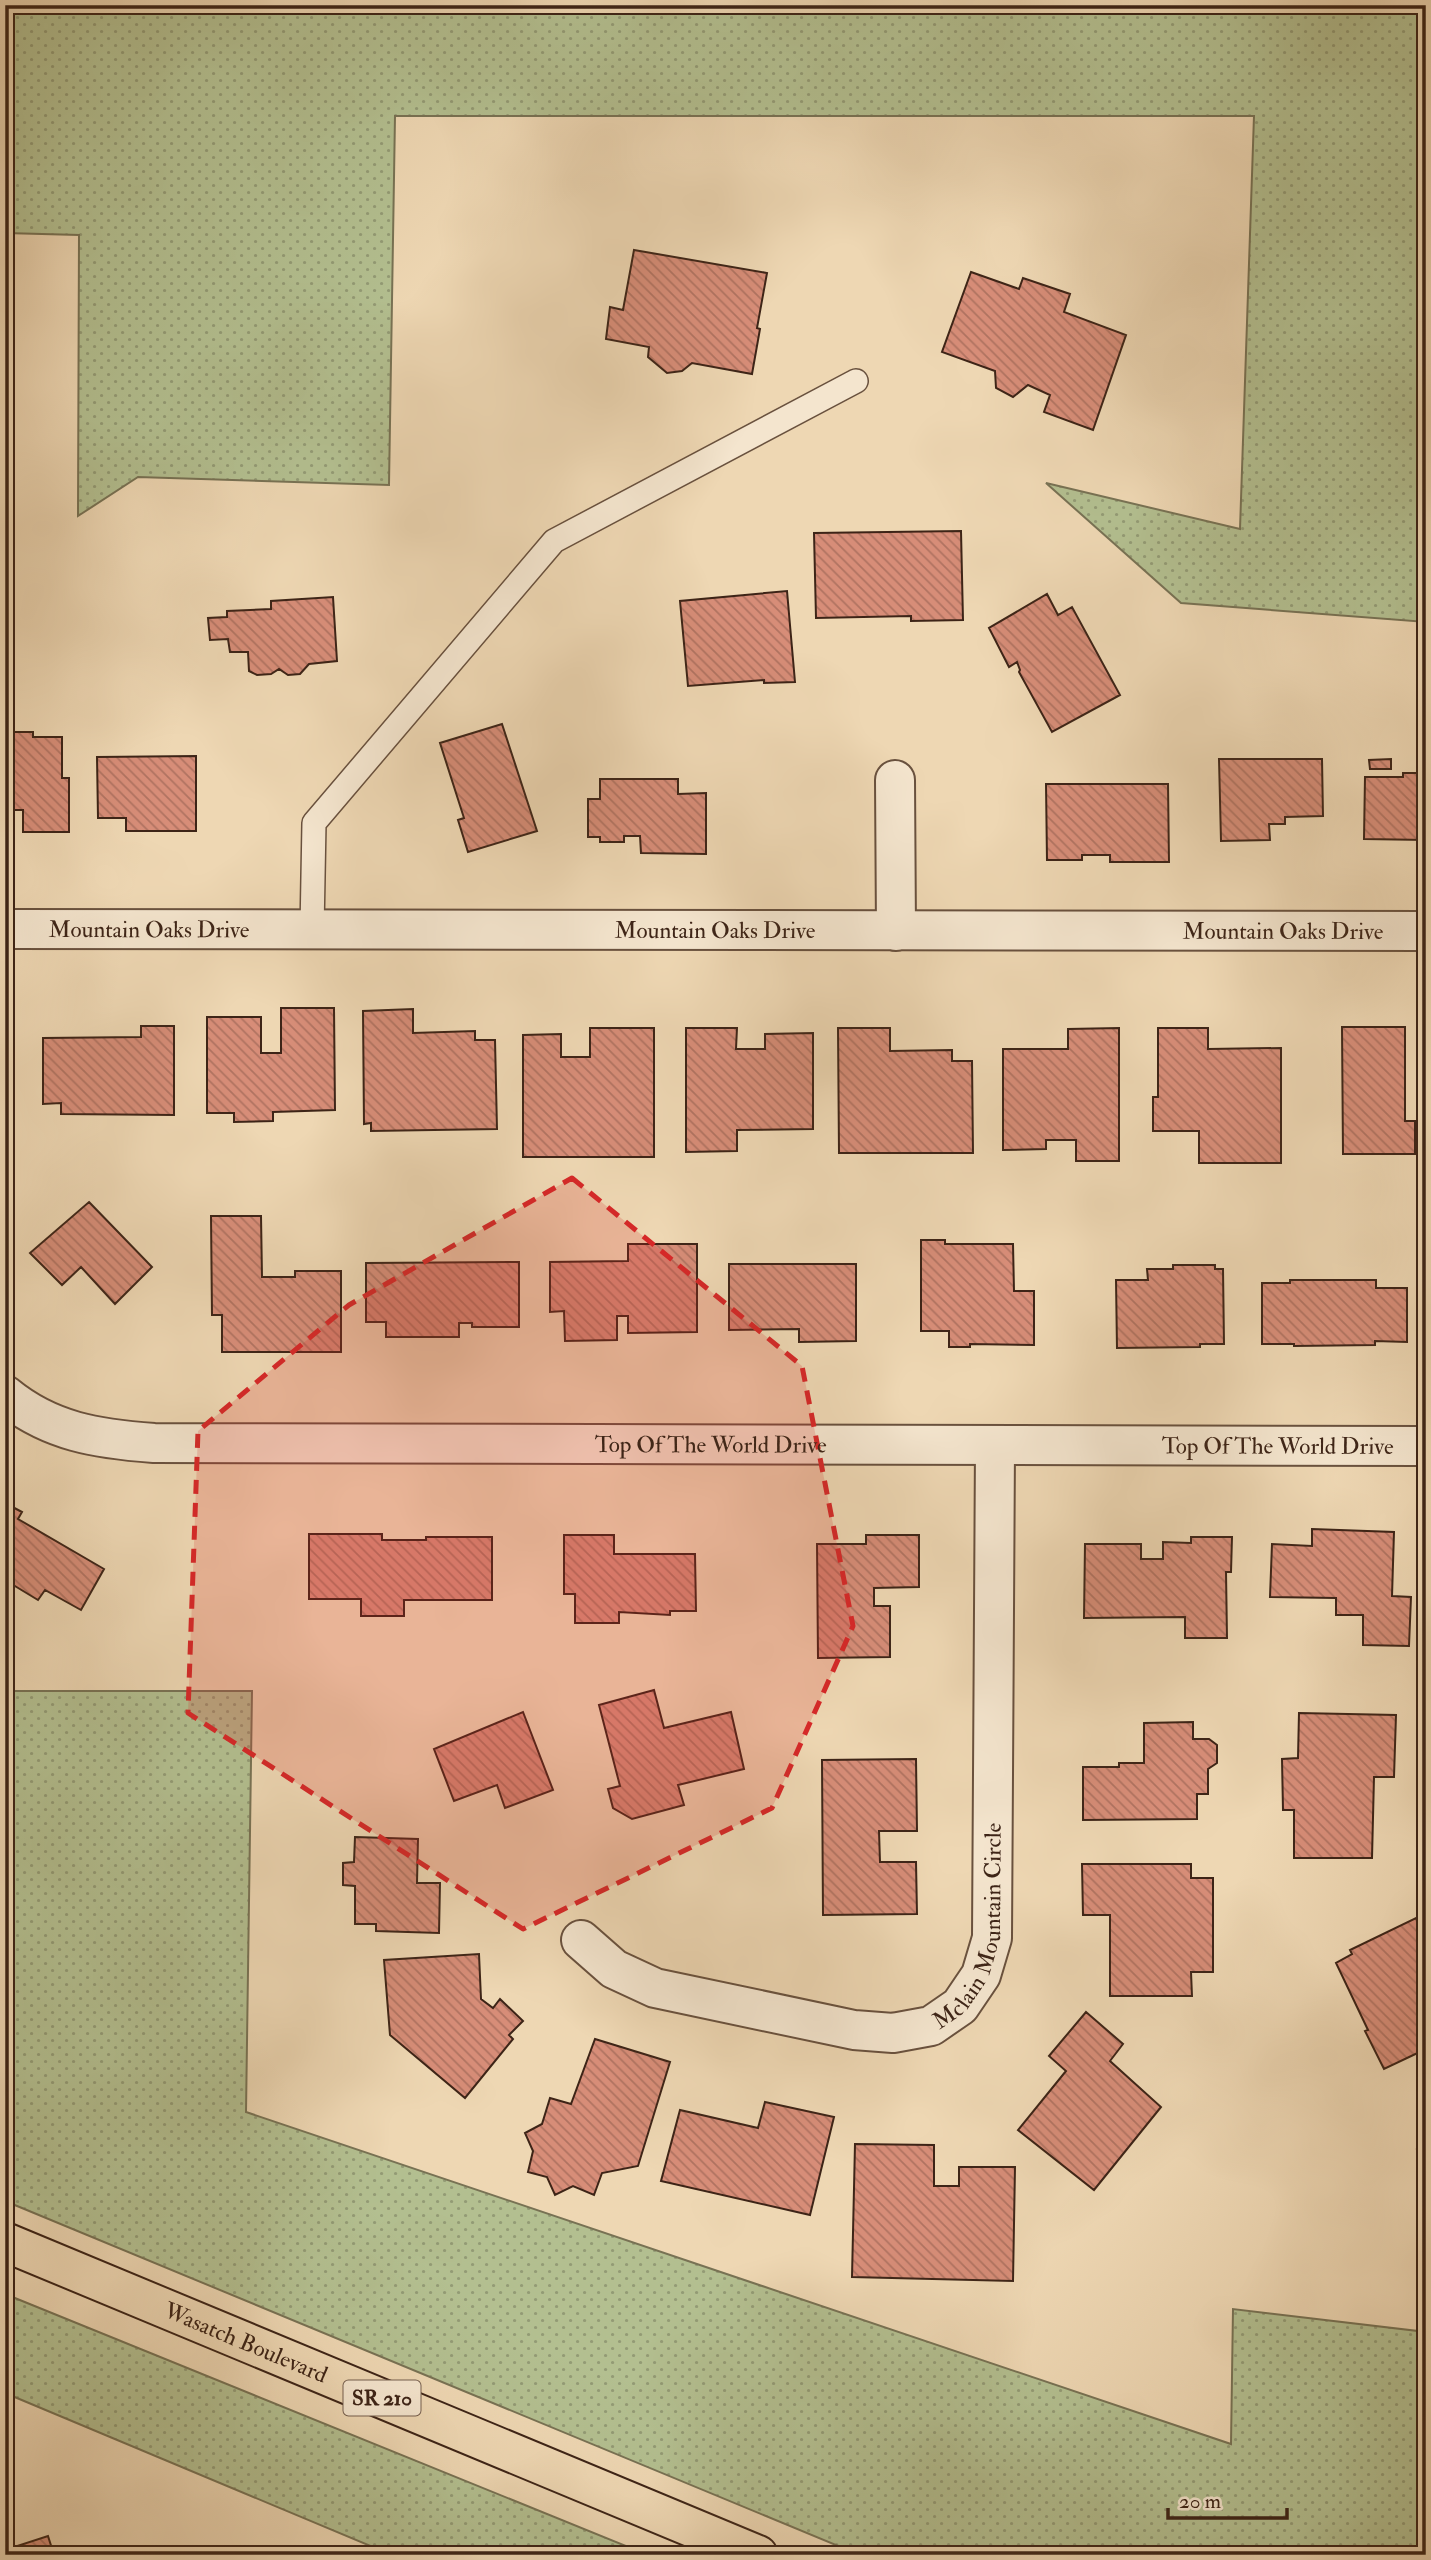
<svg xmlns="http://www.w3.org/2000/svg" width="1431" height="2560" viewBox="0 0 1431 2560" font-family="'IM FELL Double Pica',serif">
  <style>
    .grass { fill: url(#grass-dots); stroke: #787254; stroke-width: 2 }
    .building { fill: url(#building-back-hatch); stroke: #3d2417; stroke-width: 2 }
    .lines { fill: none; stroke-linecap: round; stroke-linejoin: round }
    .service-casing { stroke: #69513e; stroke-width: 26 }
    .minor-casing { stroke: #69513e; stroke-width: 42 }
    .primary-casing { stroke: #3d2417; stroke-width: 42 }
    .service { stroke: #f4e5ce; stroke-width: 23 }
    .minor { stroke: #f4e5ce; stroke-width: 38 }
    .primary { stroke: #eed7b3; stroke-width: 38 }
    .marked { fill: #d62828; fill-opacity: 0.2; stroke: #d62828; stroke-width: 5; stroke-dasharray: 14 9; stroke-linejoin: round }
    .labels { text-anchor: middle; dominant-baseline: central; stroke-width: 5; stroke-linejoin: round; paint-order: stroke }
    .shield { fill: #f4e5ce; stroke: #745e4e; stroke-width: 2 }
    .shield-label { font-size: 21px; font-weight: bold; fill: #3d2417 }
    .street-label { font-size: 23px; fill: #3d2417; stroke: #f4e5ce }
  </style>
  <defs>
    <pattern id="grass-dots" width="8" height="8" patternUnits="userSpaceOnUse" patternTransform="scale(1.75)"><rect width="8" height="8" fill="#b3bf90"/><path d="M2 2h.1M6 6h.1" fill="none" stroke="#939b75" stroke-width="1.8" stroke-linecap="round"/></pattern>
    <pattern id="building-back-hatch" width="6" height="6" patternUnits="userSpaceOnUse" patternTransform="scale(1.75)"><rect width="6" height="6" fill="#d78d78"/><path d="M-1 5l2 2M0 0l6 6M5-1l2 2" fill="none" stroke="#b07361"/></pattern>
  </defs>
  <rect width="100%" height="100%" fill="#eed7b3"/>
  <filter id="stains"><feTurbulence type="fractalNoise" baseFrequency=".00286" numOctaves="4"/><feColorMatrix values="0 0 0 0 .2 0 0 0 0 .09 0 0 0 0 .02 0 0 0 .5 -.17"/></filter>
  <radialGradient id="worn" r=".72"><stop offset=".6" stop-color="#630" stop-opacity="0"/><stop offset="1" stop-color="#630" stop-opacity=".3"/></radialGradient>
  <path class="grass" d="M5,5H1426V622L1181,603L1046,483L1240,529L1254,116H395L389,485L138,477L78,516L79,235L5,233Z
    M5,1691H252L246,2112L1231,2444L1233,2309L1426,2332V2555H860L5,2201Z
    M5,2294L648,2555H392L5,2393Z"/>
  <path class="building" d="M634,250L767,273L757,328L760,329L752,374L692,363L682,371L667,373L648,357L649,347L606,339L610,307L623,310Z
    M971,272L1019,289L1023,278L1070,294L1064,312L1126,335L1093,430L1044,412L1050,395L1028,385L1013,397L996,388L995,371L942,352Z
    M961,531L963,620L911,621V616L816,618L814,533Z
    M787,591L795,682L764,683V680L688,686L680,601Z
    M1047,594L1058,615L1072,607L1120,695L1052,732L1019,672L1020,670L1017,662L1009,667L989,628Z
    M333,597L337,661L309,664L300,674L288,675L279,669L271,674L257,675L249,671L248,652H230L228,639L210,640L208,618L227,617V611L271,609V601Z
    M502,724L537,831L468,852L458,820L464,818L440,743Z
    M5,732H33V737H62V778H69V832H23V810H5Z
    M196,756V831H126V818H98L97,757Z
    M1219,759H1322L1323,816L1285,817V824H1269L1270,840L1221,841Z
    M1391,759V769H1370L1369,760Z
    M1403,773H1426V840L1364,839L1365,777H1403Z
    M600,779H678V794L706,793V854L641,853L640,836H624V842H600V837H588V799H600Z
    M1046,784H1168L1169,862H1110V855H1082V860H1047Z
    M281,1008H334L335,1110L273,1112V1121L234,1122V1113H207V1017H261V1053H281Z
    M413,1009V1033L475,1031V1040H495L497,1129L371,1131V1123L364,1124L363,1011Z
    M141,1026H174V1115L61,1114V1103L43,1104V1038L141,1037Z
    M1342,1027H1405V1121H1415V1154H1343Z
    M590,1028H654V1157H523V1035L561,1034V1057H590Z
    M686,1028H737L736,1049H765V1034L813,1033V1129L737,1130V1151L686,1152Z
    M838,1028H890V1051L952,1050V1061H972L973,1153H839Z
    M1119,1028V1161H1076V1140H1046V1149L1003,1150V1049H1068V1029Z
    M1158,1028H1208V1049L1281,1048V1163H1199V1131H1153V1097H1158Z
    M89,1202L152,1267L115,1304L81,1267L62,1285L30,1253Z
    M211,1216H261L262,1277H295V1271H341V1352H222V1315H212Z
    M921,1240H945V1244H1013L1014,1291H1034V1345L970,1344V1347H949V1331H921Z
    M628,1244H697V1332L628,1333V1316H617V1340L565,1341L564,1311L550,1312V1262L628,1261Z
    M519,1262V1327H472V1323H459V1337H386V1322H366V1263Z
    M729,1264H856V1341L799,1342V1329L729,1330Z
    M1173,1265H1215V1269H1223L1224,1344H1200V1347L1117,1348L1116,1280H1148L1147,1269H1173Z
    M1290,1280H1376V1288H1407V1342L1375,1341V1345L1294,1346V1344H1262V1283H1290Z
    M5,1503L22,1512L18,1519L104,1569L81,1610L45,1590L38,1600L5,1580Z
    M1312,1529L1394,1532L1392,1596L1411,1597L1409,1646L1363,1645V1615H1336V1598L1270,1597L1272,1544L1312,1546Z
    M309,1534H382V1540H426V1537H492V1600H404V1616H361V1599H309Z
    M564,1535H614V1554H695L696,1611H670V1615L619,1612V1623H575V1594H564Z
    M866,1535H919V1587L874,1588V1606H890V1657L818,1658L817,1544H866Z
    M1191,1537H1232L1231,1572H1226L1227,1638H1185V1617L1084,1618L1085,1544H1141V1559H1163V1542L1191,1543Z
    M654,1690L664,1728L731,1712L744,1769L678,1785L684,1805L632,1819L613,1808L608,1789L620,1786L599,1705Z
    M523,1712L553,1790L505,1808L497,1785L454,1801L434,1749Z
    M1299,1713L1396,1715L1394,1777H1374L1372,1858H1294V1810H1283L1282,1759L1298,1758Z
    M1193,1722V1739H1209L1217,1745V1763L1208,1769V1794H1197V1819L1083,1820V1767H1119V1763H1144V1723Z
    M916,1759L917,1831H879L880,1862H916L917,1914L823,1915L822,1760Z
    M355,1837L418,1839L417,1883H440L439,1933L376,1931V1924H355V1886L343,1885V1863L354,1862Z
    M1082,1864H1191V1878H1213V1972H1191L1192,1996H1110V1915H1083Z
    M1416,1918L1426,1939V2049L1384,2069L1365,2031L1368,2030L1336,1963L1352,1954L1350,1950Z
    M479,1954L481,1999L493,2008L500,1999L523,2021L509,2035L513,2039L465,2098L390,2035L384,1960Z
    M1086,2012L1123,2044L1110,2061L1161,2107L1094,2190L1018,2130L1066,2071L1049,2056Z
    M595,2039L670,2062L638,2166L602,2173L594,2195L573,2186L555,2195L547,2177L528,2172L533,2151L525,2133L542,2124L550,2098L571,2104Z
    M765,2102L834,2117L810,2215L661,2181L680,2110L758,2128Z
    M1426,2140V2159L1417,2149Z
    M855,2144L934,2145V2186H959V2167H1015L1013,2281L852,2277Z
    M48,2536L54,2555H5V2550Z"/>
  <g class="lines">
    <g class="service-casing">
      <path id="service" d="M312,930L314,823L554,541L856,381"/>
    </g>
    <g class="minor-casing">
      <g id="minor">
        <path d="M895,780L896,931"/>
        <path id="s1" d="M5,929L1426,931"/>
        <path id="s2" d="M5,1395C50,1432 98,1439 154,1443L1426,1446"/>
        <path id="s3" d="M581,1940L614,1969L655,1988L854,2030L893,2033L931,2026L960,2006L981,1975L992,1938L995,1446"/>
      </g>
    </g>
    <g class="primary-casing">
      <g id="primary">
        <path id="s4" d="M5,2242L758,2555"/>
      </g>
    </g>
    <use href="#service" class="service"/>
    <use href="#minor" class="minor"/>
    <use href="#primary" class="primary"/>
  </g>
  <path class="marked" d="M572,1178L802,1366L853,1626L772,1808L523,1929L188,1713L198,1431L349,1305Z"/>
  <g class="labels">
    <rect class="shield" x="343.5" y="2380.5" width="77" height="35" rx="5"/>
    <g class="shield-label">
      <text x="382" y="2398">SR 210</text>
    </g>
    <g class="street-label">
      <text stroke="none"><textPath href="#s1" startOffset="144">Mountain Oaks Drive</textPath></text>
      <text stroke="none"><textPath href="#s1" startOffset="710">Mountain Oaks Drive</textPath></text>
      <text stroke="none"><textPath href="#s1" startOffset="1278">Mountain Oaks Drive</textPath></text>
      <text stroke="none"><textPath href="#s2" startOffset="716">Top Of The World Drive</textPath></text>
      <text stroke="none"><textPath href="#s2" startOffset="1283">Top Of The World Drive</textPath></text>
      <text stroke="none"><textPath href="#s3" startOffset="486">Mclain Mountain Circle</textPath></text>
      <text stroke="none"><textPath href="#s4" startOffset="261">Wasatch Boulevard</textPath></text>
    </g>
  </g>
  <rect width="1431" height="2560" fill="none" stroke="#eed7b3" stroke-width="28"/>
  <rect x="7" y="7" width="1417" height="2546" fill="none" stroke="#3d2417" stroke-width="3.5"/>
  <rect x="14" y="14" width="1403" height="2532" fill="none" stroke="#3d2417" stroke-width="2"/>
  <path d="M1168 2508v10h119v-10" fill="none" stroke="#3d2417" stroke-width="3.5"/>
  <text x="1179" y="2508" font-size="21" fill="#3d2417" stroke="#f4e5ce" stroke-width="5" paint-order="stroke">20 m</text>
  <rect width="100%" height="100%" filter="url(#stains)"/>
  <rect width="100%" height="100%" fill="url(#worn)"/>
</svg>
